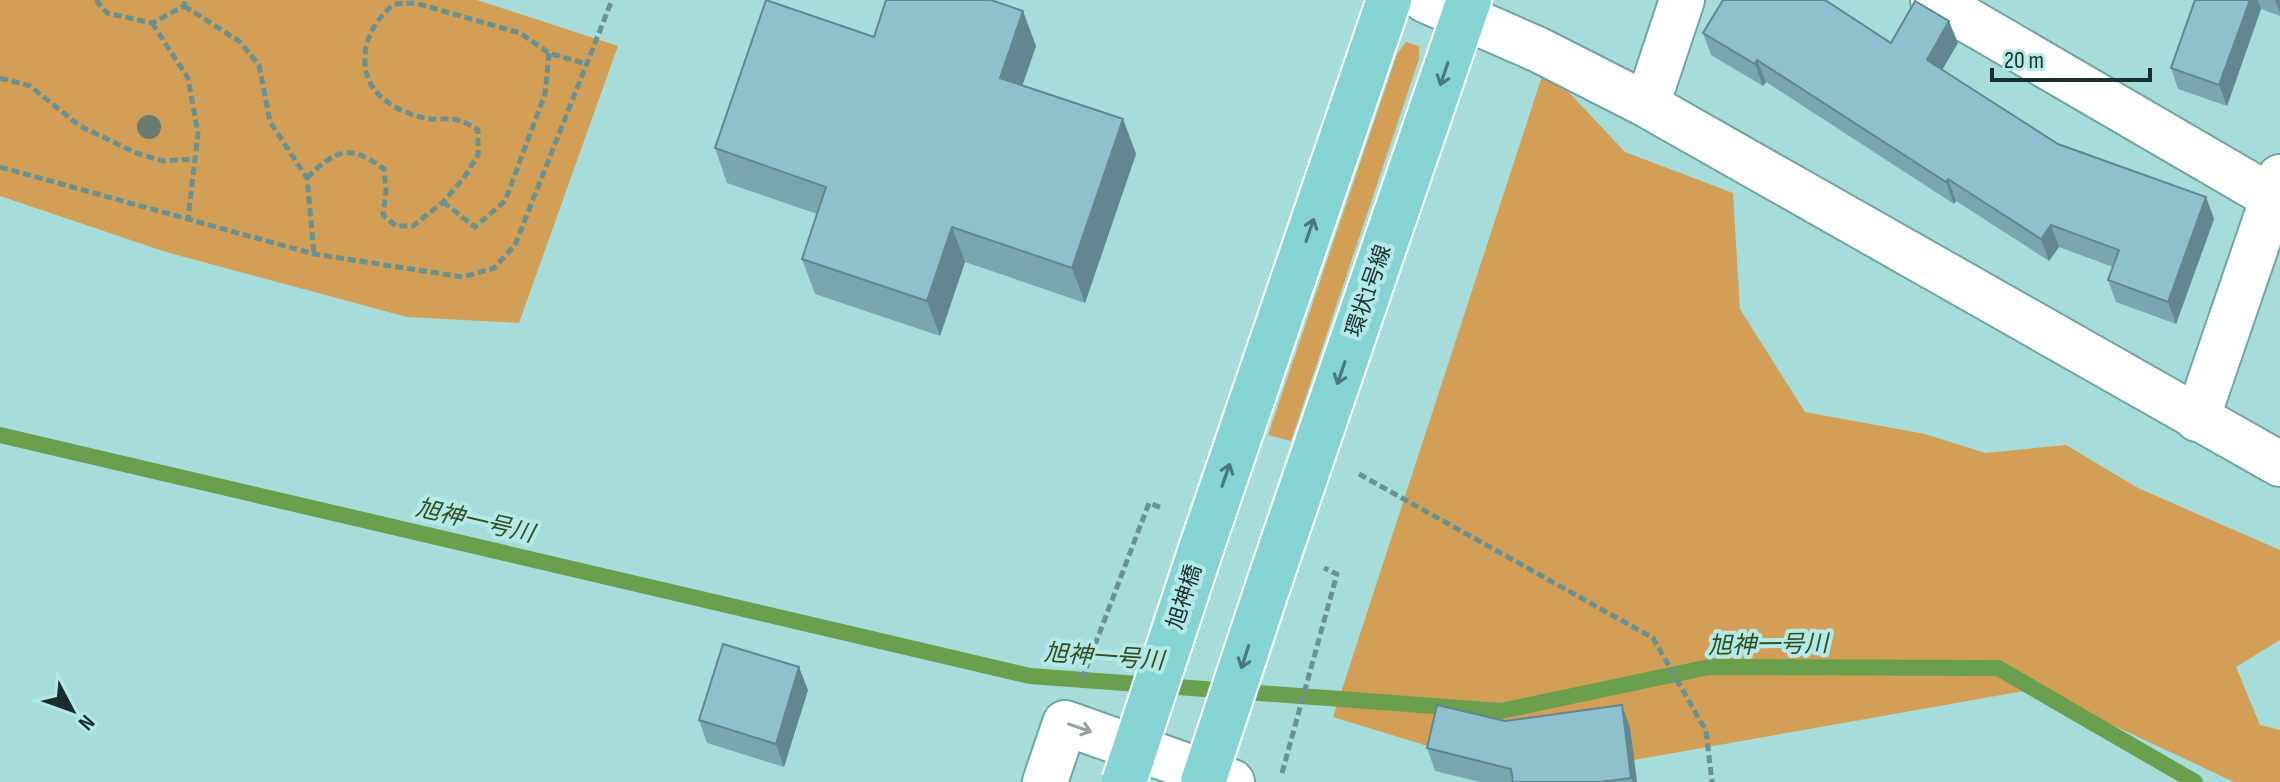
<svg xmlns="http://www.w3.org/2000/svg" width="2280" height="782" viewBox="0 0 2280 782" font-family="'Sofia Sans Condensed','Noto Sans JP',sans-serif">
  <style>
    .green { fill: #d39f57 }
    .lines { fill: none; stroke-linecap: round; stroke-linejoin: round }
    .stream { stroke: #6aa04d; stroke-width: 16 }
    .minor-casing { stroke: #70a5a4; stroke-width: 48 }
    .major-casing { stroke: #fff; stroke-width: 48 }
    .path { stroke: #699291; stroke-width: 5; stroke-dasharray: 8 4; stroke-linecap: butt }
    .minor { stroke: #fff; stroke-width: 44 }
    .major { stroke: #85d4d3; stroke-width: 44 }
    .major-bridge-casing { stroke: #fff; stroke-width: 48; stroke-linecap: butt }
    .major-bridge { stroke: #85d4d3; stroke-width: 44 }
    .tree { fill: #6a7b6f }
    .wall { fill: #7aa6b0 }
    .shaded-wall { fill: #638790 }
    .building { fill: #8ec1cd; stroke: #638790; stroke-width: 2 }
    .oneway { stroke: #4a7979 }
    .oneway2 { stroke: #98a1a1 }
    .labels { text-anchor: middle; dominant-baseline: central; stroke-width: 8; stroke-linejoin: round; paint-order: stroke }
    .street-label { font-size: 22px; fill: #192f2f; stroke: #b3eae8 }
    .water-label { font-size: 24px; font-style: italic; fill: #334d1f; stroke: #b3eae8 }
  </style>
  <rect width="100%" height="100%" fill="#a6dddb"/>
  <path class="green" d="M0,0H477L618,46L519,323L407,317L166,252L0,196Z
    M1406,42L1419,46V59L1291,441L1268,435L1397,54Z
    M1545,67L1625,152L1733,193L1740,309L1805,412L1925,434L1985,453L2066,445L2138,488L2280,550V640L2236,667L2260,725L2280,730V782H2234L2036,689L1532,778L1333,717Z"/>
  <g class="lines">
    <path class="stream" d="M0,435L1030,676L1501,711L1709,667L1998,668L2195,782"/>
    <g class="minor-casing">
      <path id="minor" d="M1425,0L1539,50L1647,105L2280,464
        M1933,0L2280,202
        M1647,105L1682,0
        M2197,419L2280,177
        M1045,782L1065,723L1232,782"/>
    </g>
    <g class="major-casing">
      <path id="major" d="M1201,549L1389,0
        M1269,583L1469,0"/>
    </g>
    <path class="path" d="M96,0L107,13L152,23L184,6L185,0
      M184,6L239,41L259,65L270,122L307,178L314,254
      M152,23L188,78L198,133L188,220
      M0,78L30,86L80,126L136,153L163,161L195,159
      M0,167L314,254L463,277L494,268L515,245L612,0
      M307,178C335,150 350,143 384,169L386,191L383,215L396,226H413L443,202L464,178L478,155V130C473,127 467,123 461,121C452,117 440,120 430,119C400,114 366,96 365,63C364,37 376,20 394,4L415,3L520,33L549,53L586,64
      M443,202L475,227L505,201L545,94L549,53
      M1359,474L1653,638L1706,731L1712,782
      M1082,679L1149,503L1162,508
      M1282,773L1337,574L1324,568"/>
    <use href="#minor" class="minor"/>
    <use href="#major" class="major"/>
    <g class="major-bridge-casing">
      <path id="major-bridge" d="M1124,782L1201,549
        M1203,782L1269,583"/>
    </g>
    <use href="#major-bridge" class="major-bridge"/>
  </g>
  <circle class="tree" cx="149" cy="127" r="12"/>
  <path class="wall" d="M2195,0H2280V16L2261,9L2227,106L2178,89L2171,68Z
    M1703,33L1891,43H1958L1942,70L2058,144L2206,197L2214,219L2176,324L2116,302L2108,280L2113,267L2059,247L2049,261L1956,201L1954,204L1766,82L1763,86L1711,55Z
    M874,37L1036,46L1022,85L1123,119L1136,154L1085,303L965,262L940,336L815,294L802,259L817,214L727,183L715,148Z
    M808,690L784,767L707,743L699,720Z
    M1505,721L1630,728L1637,782H1480L1435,771L1427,748Z"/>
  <path class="shaded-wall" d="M2250,0H2258L2261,9L2227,106L2219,85Z
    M2275,0H2280V13Z
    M1023,11L1036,46L1013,113L1000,78Z
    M1949,21L1958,43L1935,82L1927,60Z
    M1757,60L1766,82L1763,86L1755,64Z
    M1123,119L1136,154L1085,303L1072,268Z
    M1948,179L1956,201L1954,204L1946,182Z
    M2206,197L2214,219L2176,324L2168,302Z
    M2051,225L2059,247L2049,261L2041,239Z
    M952,227L965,262L940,336L927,301Z
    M799,667L808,690L784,767L776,744Z
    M1622,705L1630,728L1637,782H1633L1631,778Z"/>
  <path class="building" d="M766,0L874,37L886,0H991L1023,11L1000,78L1123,119L1072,268L952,227L927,301L802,259L826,187L715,148Z
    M1723,0H1825L1891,43L1915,1L1949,21L1927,60L2058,144L2206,197L2168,302L2108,280L2119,250L2051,225L2041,239L1948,179L1946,182L1757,60L1755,64L1703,33Z
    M2195,0H2250L2219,85L2171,68Z
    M723,644L799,667L776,744L699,720Z
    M1437,705L1505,721L1622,705L1631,778L1601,782H1513L1511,769L1427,748Z"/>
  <defs><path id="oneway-shaft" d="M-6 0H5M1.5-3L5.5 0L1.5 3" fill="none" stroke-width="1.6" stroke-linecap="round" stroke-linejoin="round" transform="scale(2)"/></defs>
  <g class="oneway">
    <use href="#oneway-shaft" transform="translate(1444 74) rotate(109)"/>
    <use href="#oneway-shaft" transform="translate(1310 230) rotate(-71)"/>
    <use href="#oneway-shaft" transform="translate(1341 373) rotate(109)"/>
    <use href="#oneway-shaft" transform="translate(1226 475) rotate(-71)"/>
    <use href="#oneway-shaft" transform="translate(1245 657) rotate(108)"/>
  </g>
  <use class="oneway2" href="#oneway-shaft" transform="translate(1080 728) rotate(19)"/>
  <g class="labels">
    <g class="street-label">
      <text transform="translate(1369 291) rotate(-71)">環状1号線</text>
      <text transform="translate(1185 597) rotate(-72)">旭神橋</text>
    </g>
    <g class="water-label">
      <text transform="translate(475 521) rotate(13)">旭神一号川</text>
      <text transform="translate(1768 645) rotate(-1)">旭神一号川</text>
      <text transform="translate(1104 657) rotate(4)">旭神一号川</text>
    </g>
  </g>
  <g transform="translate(72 710) rotate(131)" stroke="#b3eae8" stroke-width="6" paint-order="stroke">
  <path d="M0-6L14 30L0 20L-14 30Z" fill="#192f2f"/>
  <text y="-12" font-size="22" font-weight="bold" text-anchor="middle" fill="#192f2f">N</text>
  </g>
  <path d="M1992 68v12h158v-12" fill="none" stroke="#192f2f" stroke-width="4"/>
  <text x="2004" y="68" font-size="24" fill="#192f2f" stroke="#b3eae8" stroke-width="6" paint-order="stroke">20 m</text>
</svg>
